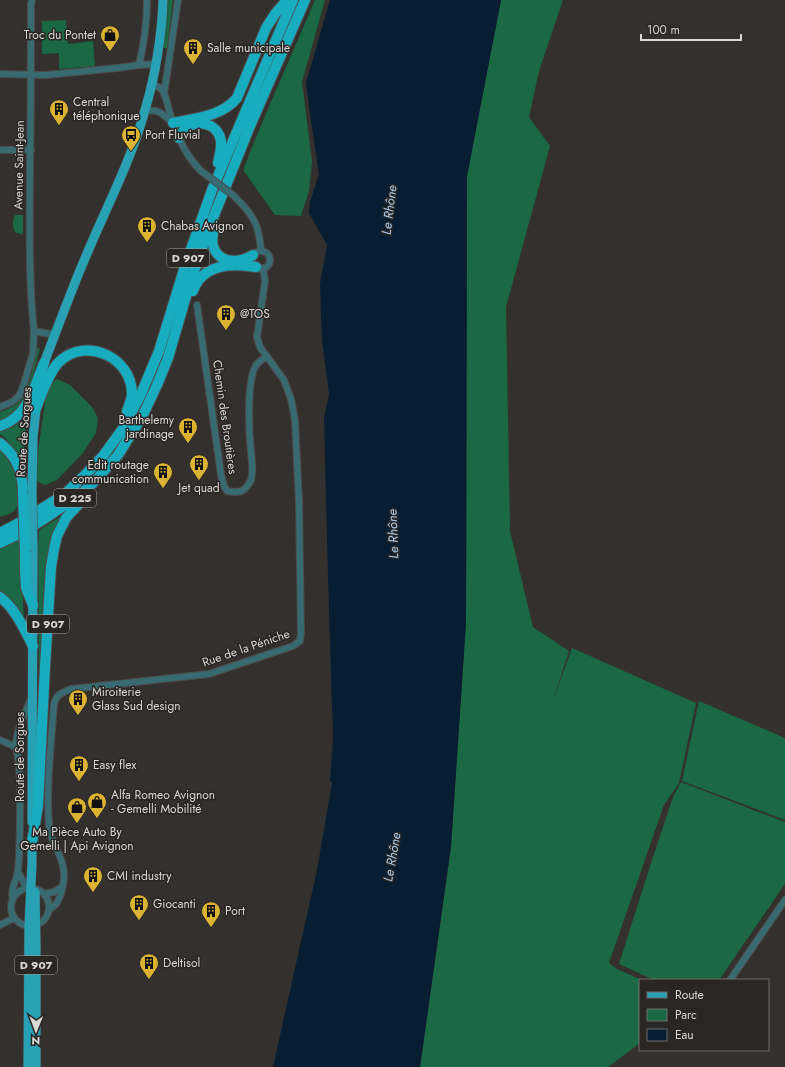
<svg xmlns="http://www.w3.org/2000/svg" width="785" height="1067" viewBox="0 0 785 1067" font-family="Jost,sans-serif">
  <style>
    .green { fill: #1a6844 }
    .water { fill: #061d32 }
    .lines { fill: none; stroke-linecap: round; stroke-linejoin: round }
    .minor-casing { stroke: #4e4b48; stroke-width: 8 }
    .primary-casing { stroke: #4e4b48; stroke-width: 10 }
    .trunk-casing { stroke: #4e4b48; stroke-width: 12 }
    .minor { stroke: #386a72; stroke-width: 6 }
    .primary { stroke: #27a1b3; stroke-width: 9 }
    .trunk { stroke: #17acc0; stroke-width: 10 }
    .minor-bridge-casing { stroke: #4e4b48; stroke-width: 8; stroke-linecap: butt }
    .primary-bridge-casing { stroke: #4e4b48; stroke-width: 10; stroke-linecap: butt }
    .trunk-bridge-casing { stroke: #4e4b48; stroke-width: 12; stroke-linecap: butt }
    .minor-bridge { stroke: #386a72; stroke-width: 6 }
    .primary-bridge { stroke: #27a1b3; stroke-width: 9 }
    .trunk-bridge { stroke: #17acc0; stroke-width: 10 }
    .labels { text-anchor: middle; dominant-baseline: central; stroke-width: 3; stroke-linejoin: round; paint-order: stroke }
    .shield { fill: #292624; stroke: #a5a3a1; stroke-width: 1 }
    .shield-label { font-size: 11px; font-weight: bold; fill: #dad8d6 }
    .poi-label { font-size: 12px; fill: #dad8d6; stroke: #292624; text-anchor: start }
    .street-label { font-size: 12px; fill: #dad8d6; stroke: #292624 }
    .water-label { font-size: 13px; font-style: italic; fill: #a8cbed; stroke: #292624 }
  </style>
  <rect width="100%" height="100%" fill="#33302d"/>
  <path class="green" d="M167,0H173L167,48H164L163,39Z
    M315,0H325L302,82L312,162L309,191L301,216L275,215L243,170C265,113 291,57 315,0Z
    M501,0H563L539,71L529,117L550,146L506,307L510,531L533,627L569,651L553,701L572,648L696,703L679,783L664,805L609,963L617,969L642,980H640V1043L608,1067H420L451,847L466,622L467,176Z
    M66,20L68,44L93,41L95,66L59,69V53L42,54V21Z
    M15,215H23V234L16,233C12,228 12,221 15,215Z
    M37,348H40L29,392L17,414L0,423V412C7,409 14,407 19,402C29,392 34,362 37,348Z
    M57,379L70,385L92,407L98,418L96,433L83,453L57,480L45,485L36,481V465L47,388Z
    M27,416L28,418L23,460L5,438L0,434V431L13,427Z
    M0,450C3,453 6,456 8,460C15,469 24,498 16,508C13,514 6,515 0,517Z
    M63,515L57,526L39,692L38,548L39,530Z
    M19,540L24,618L0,593V549Z
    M699,701L785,738V820L682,781Z
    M681,782L785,822V884L719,980H654L619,964L650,866L673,797Z"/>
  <path class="water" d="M330,0H501L467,176L466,622L451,846L420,1067H273L317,870L332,783L330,781L333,737L328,576L324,419L329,394L322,340L320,284L327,245L309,213L310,202L319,174L311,121L306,83Z"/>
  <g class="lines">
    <g class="minor-casing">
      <path id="minor" d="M32,0L31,4C31,56 31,109 30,161C30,218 28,275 34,331L55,335
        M139,65C144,44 147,22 147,0
        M0,74L46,75L117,68L139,65L156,64
        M152,85C157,85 161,88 164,93C168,102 169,114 173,123C179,141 187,157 201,171
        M164,94L178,0
        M145,111C160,109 162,114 173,123
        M0,150H31
        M240,202C256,219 259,228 261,251
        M252 260a9 9 0 1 1 18 0a9 9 0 1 1-18 0Z
        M197,305L221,475L224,486L227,491C238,493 244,493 250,482C254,475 252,460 251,452C249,434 246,377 257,364C260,361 264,358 267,356
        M0,407L12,402L19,396L23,387L33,353L34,331
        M0,740L16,747C21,768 20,787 20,808C20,829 20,849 18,870C17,880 10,888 13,899
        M16,747C16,731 24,716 30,701
        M18,872L27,888
        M11 907a19 19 0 1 1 38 0a19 19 0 1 1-38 0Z
        M44,894L54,892L62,887
        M49,910C51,908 55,906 56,904C61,897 64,884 64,875C64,855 50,844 49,826C46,786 51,745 54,704C57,694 61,693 71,689L209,674L293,646L300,641L301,633L299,502L295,420L291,399L284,380L260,347L257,337L265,281L263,268
        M0,925L14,918
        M730,980L785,900"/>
    </g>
    <g class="primary-casing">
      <path id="primary" d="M43,369L44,363C58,327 71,291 86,256C106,208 131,161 145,110C155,77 162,35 163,0
        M32,491L33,437L37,401
        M32,822L33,547
        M35,892L36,946V1067
        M28,1067L29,926L32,863V837"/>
    </g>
    <g class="trunk-casing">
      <path id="trunk" d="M173,123C195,118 221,117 237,98L266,28L275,14L287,0
        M179,138C181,136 182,133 184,130C197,118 218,123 221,141C222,148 219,156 218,163
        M214,229C206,257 230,269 253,255
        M193,291C202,264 232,263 256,267
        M36,408C42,394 49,371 60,361C87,337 131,357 132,393C132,399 129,405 127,411
        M0,426C28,417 34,388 44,363
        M0,443C10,451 19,463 21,476C23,482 23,489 23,496
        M0,533L17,524L65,494L84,476L103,456L124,427L141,394L159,351L185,266L212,190L293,0
        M0,543L19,534L41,521L80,495L94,482L118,455L143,415L157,385L168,358L189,286L209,228L250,126L305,0
        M25,552V572L26,588L33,605
        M0,597C15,608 24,629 33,646
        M32,843L38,806L45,667L51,567L54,549L57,536L66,518L87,495"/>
    </g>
    <use href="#minor" class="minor"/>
    <use href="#primary" class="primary"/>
    <use href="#trunk" class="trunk"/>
    <g class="minor-bridge-casing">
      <path id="minor-bridge" d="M201,171L233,195L240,202"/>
    </g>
    <g class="primary-bridge-casing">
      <path id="primary-bridge" d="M32,491L33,547"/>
    </g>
    <g class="trunk-bridge-casing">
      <path id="trunk-bridge" d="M23,496L25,552"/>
    </g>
    <use href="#minor-bridge" class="minor-bridge"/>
    <use href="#primary-bridge" class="primary-bridge"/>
    <use href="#trunk-bridge" class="trunk-bridge"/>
  </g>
  <defs>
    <g id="shop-pin" transform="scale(1)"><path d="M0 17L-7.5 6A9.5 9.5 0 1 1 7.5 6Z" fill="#dcb233" stroke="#292624"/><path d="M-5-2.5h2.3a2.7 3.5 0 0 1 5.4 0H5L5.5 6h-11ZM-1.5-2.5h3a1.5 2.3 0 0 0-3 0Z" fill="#111"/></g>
    <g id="building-pin" transform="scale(1)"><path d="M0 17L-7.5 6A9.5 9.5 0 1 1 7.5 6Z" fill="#dcb233" stroke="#292624"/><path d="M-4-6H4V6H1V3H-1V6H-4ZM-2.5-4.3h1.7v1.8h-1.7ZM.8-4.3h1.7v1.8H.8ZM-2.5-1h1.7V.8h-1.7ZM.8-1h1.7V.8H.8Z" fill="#111"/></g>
    <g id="bus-pin" transform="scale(1)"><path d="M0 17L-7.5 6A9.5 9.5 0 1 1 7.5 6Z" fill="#dcb233" stroke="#292624"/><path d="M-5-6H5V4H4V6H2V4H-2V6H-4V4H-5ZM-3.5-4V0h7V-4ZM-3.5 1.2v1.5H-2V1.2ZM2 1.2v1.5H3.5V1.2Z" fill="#111"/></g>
  </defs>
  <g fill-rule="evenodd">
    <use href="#shop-pin" x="110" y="35"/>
    <use href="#building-pin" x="193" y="48"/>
    <use href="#building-pin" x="59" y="109"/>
    <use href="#bus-pin" x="131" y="135"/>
    <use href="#building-pin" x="147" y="226"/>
    <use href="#building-pin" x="226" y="314"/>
    <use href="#building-pin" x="188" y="427"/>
    <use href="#building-pin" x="199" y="464"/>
    <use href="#building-pin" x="163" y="472"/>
    <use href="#building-pin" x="78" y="699"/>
    <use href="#building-pin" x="79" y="765"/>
    <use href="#shop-pin" x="97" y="802"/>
    <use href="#shop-pin" x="77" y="807"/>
    <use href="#building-pin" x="93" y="876"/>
    <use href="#building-pin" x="139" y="904"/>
    <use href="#building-pin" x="211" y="911"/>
    <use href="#building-pin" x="149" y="963"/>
  </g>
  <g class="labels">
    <g class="shield">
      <rect x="167" y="249" width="42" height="18" rx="3"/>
      <rect x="54" y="489" width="42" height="18" rx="3"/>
      <rect x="27" y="615" width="42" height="18" rx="3"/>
      <rect x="15" y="956" width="42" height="18" rx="3"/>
    </g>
    <g class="shield-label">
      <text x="188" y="258">D 907</text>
      <text x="75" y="498">D 225</text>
      <text x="48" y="624">D 907</text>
      <text x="36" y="965">D 907</text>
    </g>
    <g class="poi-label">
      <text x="96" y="35" text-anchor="end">Troc du Pontet</text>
      <text x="207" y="48">Salle municipale</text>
      <text x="73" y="102">Central<tspan x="73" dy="14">téléphonique</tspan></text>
      <text x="145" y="135">Port Fluvial</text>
      <text x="161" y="226">Chabas Avignon</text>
      <text x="240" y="314">@TOS</text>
      <text x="174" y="420" text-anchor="end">Barthelemy<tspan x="174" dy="14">jardinage</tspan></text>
      <text x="149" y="465" text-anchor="end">Edit routage<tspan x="149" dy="14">communication</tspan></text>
      <text x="199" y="488" text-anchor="middle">Jet quad</text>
      <text x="92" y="692">Miroiterie<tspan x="92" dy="14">Glass Sud design</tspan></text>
      <text x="93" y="765">Easy flex</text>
      <text x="111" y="795">Alfa Romeo Avignon<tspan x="111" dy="14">- Gemelli Mobilité</tspan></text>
      <text x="77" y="832" text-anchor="middle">Ma Pièce Auto By<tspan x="77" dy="14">Gemelli | Api Avignon</tspan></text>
      <text x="107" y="876">CMI industry</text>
      <text x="153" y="904">Giocanti</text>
      <text x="225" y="911">Port</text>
      <text x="163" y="963">Deltisol</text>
    </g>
    <g class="street-label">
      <text transform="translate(19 165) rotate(-89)">Avenue Saint-Jean</text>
      <text transform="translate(225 417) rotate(82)">Chemin des Broutières</text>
      <text transform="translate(24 432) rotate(-86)">Route de Sorgues</text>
      <text transform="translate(246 648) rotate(-19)">Rue de la Péniche</text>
      <text transform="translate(20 757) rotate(-90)">Route de Sorgues</text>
    </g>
    <g class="water-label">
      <text transform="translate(389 210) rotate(-83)">Le Rhône</text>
      <text transform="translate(393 534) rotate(-92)">Le Rhône</text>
      <text transform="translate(392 857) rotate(-80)">Le Rhône</text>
    </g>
  </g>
  <rect x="639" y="979" width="130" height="72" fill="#292624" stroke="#706d6b"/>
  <rect x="647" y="992" width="20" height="6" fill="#27a1b3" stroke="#706d6b"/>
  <text x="675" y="999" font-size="12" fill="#dad8d6">Route</text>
  <rect x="647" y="1009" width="20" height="12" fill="#1a6844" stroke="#706d6b"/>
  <text x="675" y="1019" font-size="12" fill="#dad8d6">Parc</text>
  <rect x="647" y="1029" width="20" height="12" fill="#061d32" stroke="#706d6b"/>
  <text x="675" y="1039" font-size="12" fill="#dad8d6">Eau</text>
  <g transform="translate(36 1031) rotate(181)" stroke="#292624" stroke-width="3" paint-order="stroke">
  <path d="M0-3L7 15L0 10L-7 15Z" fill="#dad8d6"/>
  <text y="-6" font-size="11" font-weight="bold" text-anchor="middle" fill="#dad8d6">N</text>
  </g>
  <path d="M641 34v6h100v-6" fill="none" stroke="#dad8d6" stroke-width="2"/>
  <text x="647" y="34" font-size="12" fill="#dad8d6" stroke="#292624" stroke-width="3" paint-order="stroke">100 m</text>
</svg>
